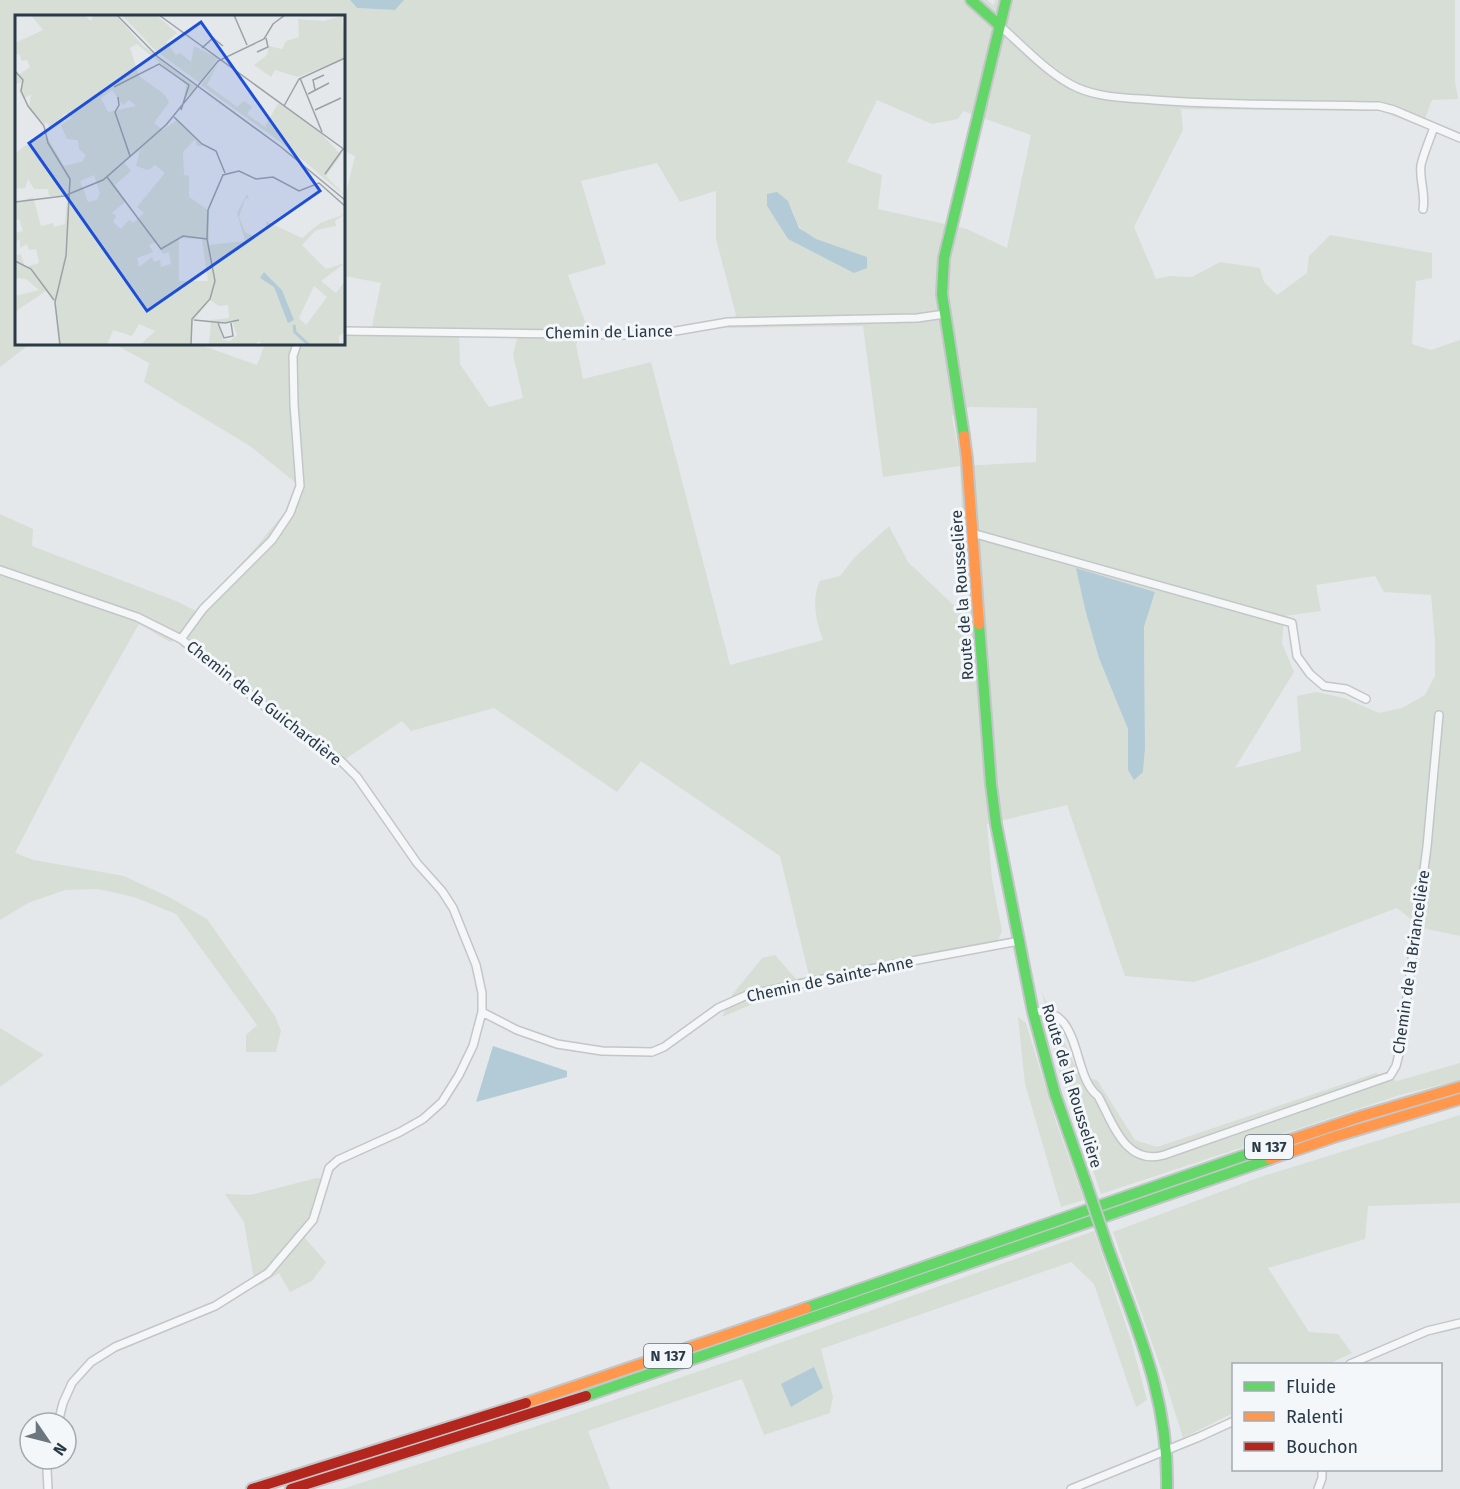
<svg xmlns="http://www.w3.org/2000/svg" width="1460" height="1489" viewBox="0 0 1460 1489" font-family="'Fira Sans',sans-serif">
  <style>
    .green { fill: #d7ded5; fill-rule: evenodd }
    .water { fill: #b2cbd6 }
    .lines { fill: none; stroke-linecap: round; stroke-linejoin: round }
    .street-casing { stroke: #c3c6c8; stroke-width: 10 }
    .fast-casing { stroke: #c3c6c8; stroke-width: 14 }
    .slow-casing { stroke: #c3c6c8; stroke-width: 14 }
    .jam-casing { stroke: #c3c6c8; stroke-width: 14 }
    .street { stroke: #f4f6f7; stroke-width: 7 }
    .fast { stroke: #63d668; stroke-width: 10 }
    .slow { stroke: #ff974d; stroke-width: 10 }
    .jam { stroke: #b3261e; stroke-width: 10 }
    .fast-bridge-casing { stroke: #c3c6c8; stroke-width: 14; stroke-linecap: butt }
    .fast-bridge { stroke: #63d668; stroke-width: 10 }
    .labels { text-anchor: middle; dominant-baseline: central; stroke-width: 6; stroke-linejoin: round; paint-order: stroke }
    .shield { fill: #f3f7f9; stroke: #66727b; stroke-width: 1.5 }
    .shield-label { font-size: 15px; font-weight: bold; fill: #293945 }
    .street-label { font-size: 16px; fill: #293945; stroke: #f3f7f9 }
    .inset-river { fill: none; stroke: #b2cbd6; stroke-width: 3 }
    .inset-road { fill: none; stroke: #9aa2a8; stroke-width: 1.5 }
    .view { fill: #1d4ed8; fill-opacity: 0.15; stroke: #1d4ed8; stroke-width: 3 }
    .inset-edge { fill: none; stroke: #293945; stroke-width: 3 }
  </style>
  <rect width="100%" height="100%" fill="#e5e8ea"/>
  <path class="green" d="M0,0H350L357,8L395,10L404,0H987L993,5L996,0H1455V82L1458,99L1432,100L1422,127L1380,111L1181,109L1183,130L1134,227L1156,279L1169,276L1192,277L1220,262L1260,268L1264,282L1277,295L1307,273L1309,256L1330,235L1432,253V278L1416,281L1412,344L1431,350L1460,340V936L1422,928L1397,908L1260,960L1194,982L1125,976L1067,805L987,824L992,879L1002,931L994,948L779,993L722,1017L732,995L762,958L775,955L796,979L809,976L780,856L641,761L617,792L494,708L411,731L402,721L335,766L304,740L235,689L175,640L170,642L139,624L73,741L15,853L34,860L124,876L171,898L207,919L275,1016L281,1031L276,1052H246V1035L257,1025L176,914L134,897L98,889L65,890L28,903L0,920V514L33,529L32,546L176,601L196,611L251,553L285,512L296,483L250,446L144,382L149,363L114,344H198L257,365L265,344H344V336H370L381,283L344,276V200L355,156L344,151V16H16V344H30L0,367ZM877,100L932,124L958,119L963,111L1031,135L1007,248L967,229L878,209L882,175L847,162ZM657,163L680,202L716,191V239L736,315L728,328L863,326L883,477L960,466L966,617L908,562L889,526L854,558L840,576L820,581C811,599 816,621 823,640L730,665L651,362L583,379L576,345L585,322L568,275L606,264L581,181ZM783,197C793,204 793,217 799,226C809,242 849,251 867,257L788,239L767,206ZM459,329L519,330L513,354L523,398L489,407L460,364ZM970,407L1037,408L1036,462L961,466L952,416ZM1077,569L1155,592L1144,627L1145,749L1143,772L1128,770V729L1085,609ZM1375,576L1384,592L1431,595L1435,642V676L1425,695L1402,708L1379,713L1344,698L1316,692L1297,696L1301,751L1235,768L1294,672L1282,643L1284,616L1321,611L1316,585Z
    M1042,992L1080,1077L1097,1080L1135,1140L1157,1147L1376,1073L1397,1081L1460,1063V1080L1400,1095L1101,1194L1060,1073Z
    M1018,1017L1026,1023L1056,1122L1084,1200L1061,1207L1025,1084Z
    M0,1028L44,1055L0,1087Z
    M1460,1115V1203L1368,1206L1365,1239L1268,1268L1309,1332L1338,1334L1352,1353L1329,1364H1234L1233,1413L1183,1438L1164,1377L1113,1232L1260,1177Z
    M317,1178L322,1179L317,1216L304,1237L326,1262L312,1281L290,1292L279,1273L260,1285L253,1274L244,1222L225,1194L250,1195Z
    M1094,1231L1131,1340L1147,1400L1136,1407L1094,1284L1071,1262L821,1349L833,1397L830,1413L764,1435L742,1379L588,1431L610,1489H342L543,1424L735,1359Z"/>
  <path class="water" d="M350,0H404L395,10L357,8Z
    M777,192L788,201L799,228L816,239L867,257V268L854,273L788,239L767,206V194Z
    M1076,568L1155,592L1144,627L1145,749L1143,772L1134,780L1128,770V729L1099,658L1085,609Z
    M493,1046L567,1071V1077L476,1102Z
    M814,1367L823,1388L791,1407L781,1384Z"/>
  <g class="lines">
    <g class="street-casing">
      <path id="street" d="M999,25C1022,45 1050,76 1078,88C1101,98 1129,98 1154,100C1229,106 1304,104 1379,106L1394,110L1460,138
        M1423,209C1426,193 1419,180 1421,165C1424,152 1430,139 1434,127
        M344,331L631,335L676,331L728,322L917,318L945,314
        M972,533L1292,623L1297,656L1310,674L1324,686L1346,689L1366,699
        M0,570L137,617L181,639L277,716L341,761L357,777L417,863L442,891L453,908L476,965L482,993V1012L473,1046L459,1075L442,1102L423,1119L400,1132L338,1160L329,1168L313,1220L268,1273L215,1306L115,1347L91,1362L72,1383L63,1403L58,1423
        M181,639L203,609L272,540L290,513L300,486L294,404L293,356L297,344
        M482,1012L517,1030L557,1044L602,1051L652,1052L664,1047L718,1008L747,995L885,966L1019,941
        M1033,1012C1083,1005 1071,1076 1098,1096C1113,1123 1125,1166 1164,1155L1390,1076L1396,1066L1400,1050L1427,847L1439,715
        M1350,1364L1427,1331L1460,1323
        M48,1459L47,1470L48,1489
        M1071,1489L1199,1437L1234,1421
        M1318,1489L1322,1478V1470"/>
    </g>
    <g class="fast-casing">
      <path id="fast" d="M971,0L999,25
        M964,436L942,294L944,258L1006,0
        M979,624L991,784L996,824L1033,1012L1055,1094L1087,1186
        M1108,1248C1138,1331 1169,1399 1167,1489
        M806,1308L1257,1151
        M586,1396L1270,1159"/>
    </g>
    <g class="slow-casing">
      <path id="slow" d="M964,436L967,459L979,624
        M1257,1151L1362,1116L1460,1087
        M1270,1159L1337,1136L1460,1099
        M526,1403L806,1308"/>
    </g>
    <g class="jam-casing">
      <path id="jam" d="M252,1489L526,1403
        M291,1489L586,1396"/>
    </g>
    <use href="#street" class="street"/>
    <use href="#fast" class="fast"/>
    <use href="#slow" class="slow"/>
    <use href="#jam" class="jam"/>
    <g class="fast-bridge-casing">
      <path id="fast-bridge" d="M1087,1186L1108,1248"/>
    </g>
    <use href="#fast-bridge" class="fast-bridge"/>
  </g>
  <g class="labels">
    <g class="shield">
      <rect x="1245" y="1135" width="48" height="24" rx="4.5"/>
      <rect x="644" y="1344" width="48" height="24" rx="4.5"/>
    </g>
    <g class="shield-label">
      <text x="1269" y="1147">N 137</text>
      <text x="668" y="1356">N 137</text>
    </g>
    <g class="street-label">
      <text transform="translate(609 332) rotate(-1)">Chemin de Liance</text>
      <text transform="translate(962 595) rotate(-94)">Route de la Rousselière</text>
      <text transform="translate(264 703) rotate(38)">Chemin de la Guichardière</text>
      <text transform="translate(1411 962) rotate(-82)">Chemin de la Briancelière</text>
      <text transform="translate(830 979) rotate(-12)">Chemin de Sainte-Anne</text>
      <text transform="translate(1072 1086) rotate(73)">Route de la Rousselière</text>
    </g>
  </g>
  <g transform="translate(15 15)">
    <rect width="330" height="330" fill="#e5e8ea"/>
    <path d="M16,0H69L76,6L78,0H101L127,30L181,72L169,84L171,70L122,29L115,33L124,61L149,79L154,87L139,108L148,115L162,105L188,131H182L180,124L168,137L169,160L174,161V182L194,196V230L230,226L222,198L232,179L234,183L230,184L224,202L230,217L240,222L245,216H251V206L287,223L305,208L330,199L320,206L321,211L301,215L287,230L311,254L330,248L306,266L321,278L330,266V317L324,321V330H248L244,326L239,330H194L196,305L214,303L213,290L204,291L195,285L178,306L175,330H125L140,316L124,309L117,321L98,315L92,330H44L39,287L31,276L1,296L0,281L24,275L11,264L2,263L0,269L2,240L6,239L10,252L24,248L21,234L14,235L12,229L5,233V225L0,226V218L8,216L4,204L0,205V188L18,182L26,211L38,208L39,212L50,209L52,182L34,181L33,174H19L13,164L10,173L0,174V138L26,120L32,122L49,151L67,147L71,140L64,134L63,125L52,124L46,110L57,103L51,98L35,113L31,107L30,110L14,94L16,79L9,84L4,76L8,67L0,69V57L5,59L15,52L12,45L7,46L4,39L0,40V28L28,15ZM97,75L108,90L114,85L121,91L93,97L86,83ZM125,135L121,151L133,155L140,150L150,158L122,192L129,198L118,208L114,205L106,214L98,207L101,201L97,198L111,186L100,170L116,156L109,147ZM79,160L85,178L82,185L73,187L65,166ZM164,223L187,224L193,266H164ZM141,227L148,239L154,237L156,249L146,252L145,245L139,247L137,242L124,252L122,243L138,237L134,230ZM249,257L267,275L278,305L269,296L259,272L249,264ZM299,271L312,282L291,310L284,303ZM217,306L222,320L215,326L208,325L204,309ZM107,0H141L162,18L151,27L161,40L165,38L176,47L179,31L203,43L185,68L140,35ZM327,1L330,43L283,62L260,55L256,62L239,50L252,40L254,31L267,34L271,26L284,22L283,4L309,6ZM202,50L192,70L222,92L229,86L237,92L232,99L250,112L263,88L304,116L326,140L311,161L330,181L271,131L186,70Z" fill="#d7ded5" fill-rule="evenodd"/>
    <path d="M249,257L267,275L279,305L273,308L259,272L245,263Z" fill="#b2cbd6"/>
    <path class="inset-river" d="M279,310L280,317L294,330"/>
    <path class="inset-road" d="M102,0L143,42L266,132L330,185M144,0L330,135M219,0L232,30M187,33L198,23L208,31M242,37L253,32L251,23M0,56L8,65L6,76L13,91L29,111L33,128L55,164L51,241L40,287L45,330M285,63L307,117M99,72L144,49L174,70L166,95M300,75L298,65L309,60M293,79L314,68M103,82L104,90L100,97L115,141M269,91L284,64L330,43M300,95L326,83M159,102L187,129L201,136L210,158M310,159L328,134M92,162L146,234L168,221L192,224M0,187L49,181L88,165L151,110L203,46L249,24L258,9L270,0M0,246L16,254L39,285M179,305L210,308L224,305M203,308L209,323L218,321L216,308M176,330L177,304L195,284L200,266L192,224L193,195L208,160L224,156L241,164L258,162L284,176L304,168L330,191"/>
    <path class="view" d="M186,7L305,176L132,296L14,128Z"/>
    <rect width="330" height="330" class="inset-edge"/>
  </g>
  <rect x="1232" y="1363" width="210" height="108" fill="#f3f7f9" stroke="#a2abb1" stroke-width="1.5"/>
  <rect x="1244" y="1382" width="30" height="9" fill="#63d668" stroke="#a2abb1" stroke-width="1.5"/>
  <text x="1286" y="1393" font-size="18" fill="#293945">Fluide</text>
  <rect x="1244" y="1412" width="30" height="9" fill="#ff974d" stroke="#a2abb1" stroke-width="1.5"/>
  <text x="1286" y="1423" font-size="18" fill="#293945">Ralenti</text>
  <rect x="1244" y="1442" width="30" height="9" fill="#b3261e" stroke="#a2abb1" stroke-width="1.5"/>
  <text x="1286" y="1453" font-size="18" fill="#293945">Bouchon</text>
  <g transform="translate(48 1441) rotate(125)"><circle r="28" fill="#f3f7f9" stroke="#a2abb1" stroke-width="1.5"/>
  <path d="M0-4.5L10 22L0 15L-10 22Z" fill="#6b767f"/>
  <text y="-9" font-size="16" font-weight="bold" text-anchor="middle" fill="#293945">N</text>
  </g>
</svg>
